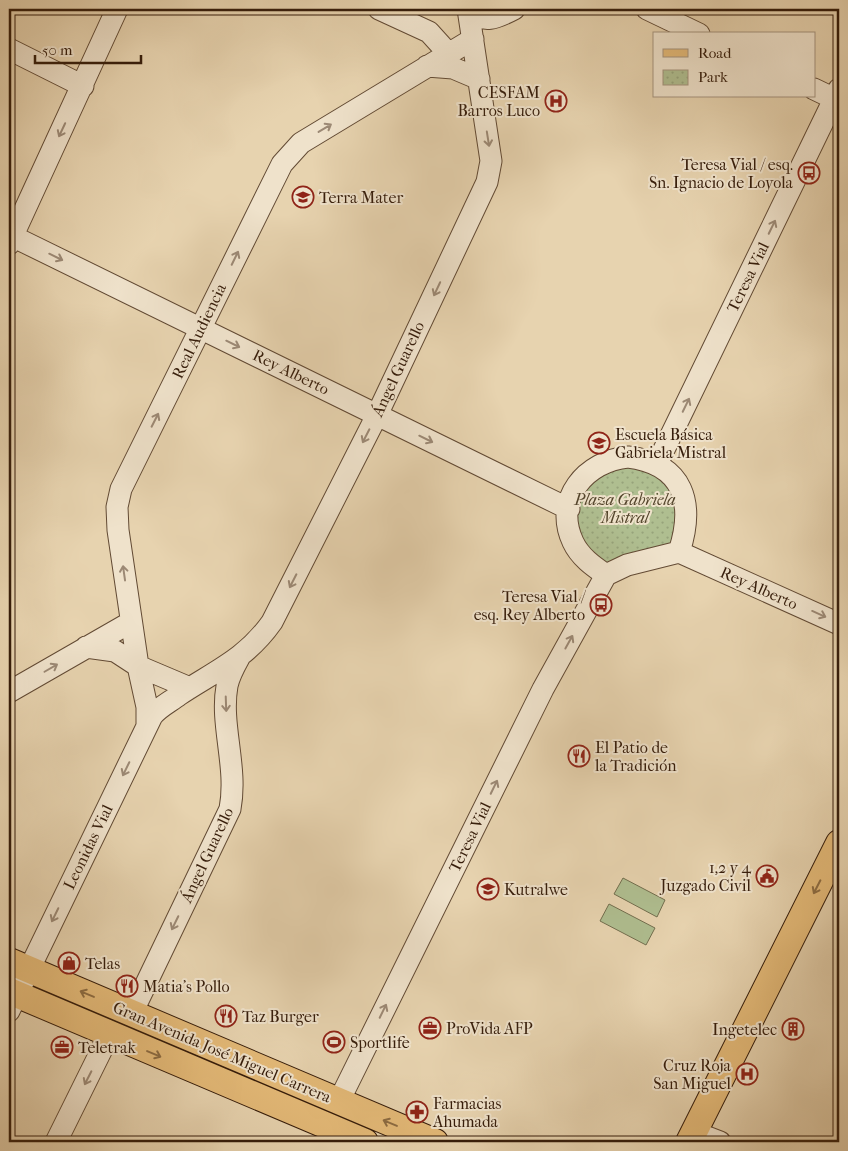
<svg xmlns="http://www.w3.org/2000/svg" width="848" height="1151" viewBox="0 0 848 1151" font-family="'IM FELL French Canon',serif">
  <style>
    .park { fill: url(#park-dots); stroke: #726e4e }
    .pitch { fill: #afbe90; stroke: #726e4e }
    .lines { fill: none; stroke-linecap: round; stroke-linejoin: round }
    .minor-casing { stroke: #624a34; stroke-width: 23 }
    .major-casing { stroke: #361d0b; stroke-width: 28 }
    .minor { stroke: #efe2cb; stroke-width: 21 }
    .major { stroke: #e4ba78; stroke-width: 26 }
    .oneway { stroke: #9c8975 }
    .oneway2 { stroke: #8d6c42 }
    .labels { text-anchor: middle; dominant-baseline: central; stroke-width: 4; stroke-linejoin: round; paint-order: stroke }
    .poi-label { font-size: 16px; fill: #361d0b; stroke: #efe2cb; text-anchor: start }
    .street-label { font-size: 16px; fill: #361d0b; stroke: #efe2cb }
    .park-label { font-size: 16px; font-style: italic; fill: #54452c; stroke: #efe2cb }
  </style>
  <defs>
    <pattern id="park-dots" width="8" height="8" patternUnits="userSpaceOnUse" patternTransform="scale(1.25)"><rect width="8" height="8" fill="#afbe90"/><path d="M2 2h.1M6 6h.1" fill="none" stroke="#97a37b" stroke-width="1.8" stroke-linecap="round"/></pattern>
  </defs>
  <rect width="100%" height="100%" fill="#e7d3af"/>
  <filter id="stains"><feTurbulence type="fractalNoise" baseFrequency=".004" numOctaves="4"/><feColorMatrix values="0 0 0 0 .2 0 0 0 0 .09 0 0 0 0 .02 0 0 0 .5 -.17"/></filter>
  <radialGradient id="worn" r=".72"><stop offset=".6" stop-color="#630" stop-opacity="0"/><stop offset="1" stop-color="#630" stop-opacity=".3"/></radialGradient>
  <path class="park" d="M647,463L683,501L672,544L643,550L604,568L575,529V504L596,471Z"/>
  <path class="pitch" d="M623,878L665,900L657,917L614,894Z
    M609,904L655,928L646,945L600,921Z"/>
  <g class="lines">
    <g class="minor-casing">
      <path id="minor" d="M379,9L429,32L448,53
        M468,9C483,25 497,18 514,9
        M647,9L699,34
        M9,49L83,86
        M427,66L453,68L479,79
        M814,89L839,101
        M12,236L569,509
        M9,244L117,9
        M628,457C684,464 695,503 679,552L627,565L606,575C593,566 580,557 573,542C553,499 586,461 628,457Z
        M657,464L839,89
        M679,552L839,624
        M86,647L115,651L138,666L190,688
        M9,692L131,622
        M147,725V707L138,666L118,530L117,507L121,489L282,164L301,143L473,39
        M9,1011L152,716C159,707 170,702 179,695C215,671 246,659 272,622L377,415L487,182L491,161L468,9
        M132,1013L230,809C238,767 220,725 227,686C229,676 234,667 239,658
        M339,1101L543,689L606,575
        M694,1132L720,1142
        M56,1142L109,1035"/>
    </g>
    <g class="major-casing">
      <path id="major" d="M9,961L435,1142
        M9,991L365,1142
        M689,1142L839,843"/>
    </g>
    <use href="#minor" class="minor"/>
    <use href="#major" class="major"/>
  </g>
  <defs><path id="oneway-shaft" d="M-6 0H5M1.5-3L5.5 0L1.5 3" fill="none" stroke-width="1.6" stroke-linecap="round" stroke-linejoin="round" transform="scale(1.25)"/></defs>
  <g class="oneway">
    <use href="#oneway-shaft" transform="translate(325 128) rotate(-31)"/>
    <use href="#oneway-shaft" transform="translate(62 130) rotate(115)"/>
    <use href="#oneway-shaft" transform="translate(488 139) rotate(81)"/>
    <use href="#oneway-shaft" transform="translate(772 227) rotate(-64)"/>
    <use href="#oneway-shaft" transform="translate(56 257) rotate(26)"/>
    <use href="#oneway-shaft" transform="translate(235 258) rotate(-64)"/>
    <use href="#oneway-shaft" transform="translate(437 289) rotate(115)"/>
    <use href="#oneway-shaft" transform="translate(233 344) rotate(26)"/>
    <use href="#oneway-shaft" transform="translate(686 405) rotate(-64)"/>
    <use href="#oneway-shaft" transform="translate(155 420) rotate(-63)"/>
    <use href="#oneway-shaft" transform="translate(366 436) rotate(117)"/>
    <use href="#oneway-shaft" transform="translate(426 439) rotate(26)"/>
    <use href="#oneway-shaft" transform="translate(124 573) rotate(-98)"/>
    <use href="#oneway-shaft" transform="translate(293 581) rotate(117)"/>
    <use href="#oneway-shaft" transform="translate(819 614) rotate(24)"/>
    <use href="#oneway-shaft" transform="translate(569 642) rotate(-61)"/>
    <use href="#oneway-shaft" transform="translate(51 668) rotate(-30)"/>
    <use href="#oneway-shaft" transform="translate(226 704) rotate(88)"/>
    <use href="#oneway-shaft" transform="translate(126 769) rotate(116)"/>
    <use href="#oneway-shaft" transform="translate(494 787) rotate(-64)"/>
    <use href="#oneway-shaft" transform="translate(55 915) rotate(116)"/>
    <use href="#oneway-shaft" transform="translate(175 923) rotate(116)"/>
    <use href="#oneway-shaft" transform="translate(383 1011) rotate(-64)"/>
    <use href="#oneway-shaft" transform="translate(88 1078) rotate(117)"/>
  </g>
  <g class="oneway2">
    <use href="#oneway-shaft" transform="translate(817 887) rotate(117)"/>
    <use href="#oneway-shaft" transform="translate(87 994) rotate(-157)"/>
    <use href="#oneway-shaft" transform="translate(154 1054) rotate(23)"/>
    <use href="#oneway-shaft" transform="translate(390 1123) rotate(-157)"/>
  </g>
  <defs>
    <g id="hospital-ring" transform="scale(1.125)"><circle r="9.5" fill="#efe2cb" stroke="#8f2418" stroke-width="1.5"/><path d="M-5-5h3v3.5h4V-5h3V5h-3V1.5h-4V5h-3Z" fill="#8f2418"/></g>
    <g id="bus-ring" transform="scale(1.125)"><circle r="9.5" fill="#efe2cb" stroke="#8f2418" stroke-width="1.5"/><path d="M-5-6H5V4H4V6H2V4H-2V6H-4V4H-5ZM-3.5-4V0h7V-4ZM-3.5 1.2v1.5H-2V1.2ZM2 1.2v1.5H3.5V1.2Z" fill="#8f2418"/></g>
    <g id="school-ring" transform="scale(1.125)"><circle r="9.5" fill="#efe2cb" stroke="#8f2418" stroke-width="1.5"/><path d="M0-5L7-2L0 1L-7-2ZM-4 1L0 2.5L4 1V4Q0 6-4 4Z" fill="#8f2418"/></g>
    <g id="restaurant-ring" transform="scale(1.125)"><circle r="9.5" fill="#efe2cb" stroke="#8f2418" stroke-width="1.5"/><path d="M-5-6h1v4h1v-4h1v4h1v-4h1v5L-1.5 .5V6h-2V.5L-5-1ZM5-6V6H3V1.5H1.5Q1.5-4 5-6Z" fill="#8f2418"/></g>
    <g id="civic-ring" transform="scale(1.125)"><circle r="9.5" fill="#efe2cb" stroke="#8f2418" stroke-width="1.5"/><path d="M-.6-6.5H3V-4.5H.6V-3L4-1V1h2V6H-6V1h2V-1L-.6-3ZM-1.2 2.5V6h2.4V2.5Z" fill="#8f2418"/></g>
    <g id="shop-ring" transform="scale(1.125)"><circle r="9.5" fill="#efe2cb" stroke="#8f2418" stroke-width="1.5"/><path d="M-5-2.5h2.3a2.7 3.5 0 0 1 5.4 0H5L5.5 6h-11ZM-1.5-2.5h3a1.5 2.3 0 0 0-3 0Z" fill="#8f2418"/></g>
    <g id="office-ring" transform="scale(1.125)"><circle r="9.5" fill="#efe2cb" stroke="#8f2418" stroke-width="1.5"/><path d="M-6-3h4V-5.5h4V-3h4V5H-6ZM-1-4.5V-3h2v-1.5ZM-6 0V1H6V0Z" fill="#8f2418"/></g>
    <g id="building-ring" transform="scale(1.125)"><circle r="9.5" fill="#efe2cb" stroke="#8f2418" stroke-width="1.5"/><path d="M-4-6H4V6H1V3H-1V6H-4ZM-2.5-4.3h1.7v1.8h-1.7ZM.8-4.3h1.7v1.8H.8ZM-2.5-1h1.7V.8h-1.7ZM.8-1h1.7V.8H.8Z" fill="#8f2418"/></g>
    <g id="stadium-ring" transform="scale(1.125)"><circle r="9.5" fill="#efe2cb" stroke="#8f2418" stroke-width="1.5"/><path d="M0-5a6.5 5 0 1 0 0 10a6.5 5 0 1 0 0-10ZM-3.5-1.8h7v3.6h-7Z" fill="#8f2418"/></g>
    <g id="pharmacy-ring" transform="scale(1.125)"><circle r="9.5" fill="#efe2cb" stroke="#8f2418" stroke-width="1.5"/><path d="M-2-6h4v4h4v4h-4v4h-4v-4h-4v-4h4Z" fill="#8f2418"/></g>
  </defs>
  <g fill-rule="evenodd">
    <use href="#hospital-ring" x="556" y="101"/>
    <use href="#bus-ring" x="809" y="173"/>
    <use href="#school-ring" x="303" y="197"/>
    <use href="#school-ring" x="599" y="443"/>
    <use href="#bus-ring" x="601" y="605"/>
    <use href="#restaurant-ring" x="579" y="756"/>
    <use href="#civic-ring" x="767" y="876"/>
    <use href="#school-ring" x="488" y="889"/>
    <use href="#shop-ring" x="69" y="963"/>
    <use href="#restaurant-ring" x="127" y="986"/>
    <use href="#restaurant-ring" x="226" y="1016"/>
    <use href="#office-ring" x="430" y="1028"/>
    <use href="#building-ring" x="793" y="1029"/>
    <use href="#stadium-ring" x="334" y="1042"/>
    <use href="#office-ring" x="62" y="1047"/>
    <use href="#hospital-ring" x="747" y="1074"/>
    <use href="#pharmacy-ring" x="417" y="1112"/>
  </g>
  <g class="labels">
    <g class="poi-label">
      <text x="540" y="92" text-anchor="end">CESFAM<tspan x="540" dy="18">Barros Luco</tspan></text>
      <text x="793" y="164" text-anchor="end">Teresa Vial / esq.<tspan x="793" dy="18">Sn. Ignacio de Loyola</tspan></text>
      <text x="319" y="197">Terra Mater</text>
      <text x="615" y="434">Escuela Básica<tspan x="615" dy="18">Gabriela Mistral</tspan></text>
      <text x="585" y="596" text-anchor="end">Teresa Vial /<tspan x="585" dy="18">esq. Rey Alberto</tspan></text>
      <text x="595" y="747">El Patio de<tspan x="595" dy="18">la Tradición</tspan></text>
      <text x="751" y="867" text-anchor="end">1,2 y 4<tspan x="751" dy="18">Juzgado Civil</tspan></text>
      <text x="504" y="889">Kutralwe</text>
      <text x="85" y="963">Telas</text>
      <text x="143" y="986">Matia's Pollo</text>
      <text x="242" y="1016">Taz Burger</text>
      <text x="446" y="1028">ProVida AFP</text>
      <text x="777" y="1029" text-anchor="end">Ingetelec</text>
      <text x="350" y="1042">Sportlife</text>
      <text x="78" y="1047">Teletrak</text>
      <text x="731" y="1065" text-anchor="end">Cruz Roja<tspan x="731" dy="18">San Miguel</tspan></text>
      <text x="433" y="1103">Farmacias<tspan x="433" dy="18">Ahumada</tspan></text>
    </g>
    <g class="street-label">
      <text transform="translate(748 277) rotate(-64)">Teresa Vial</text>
      <text transform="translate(199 331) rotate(-64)">Real Audiencia</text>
      <text transform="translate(398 369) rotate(-65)">Ángel Guarello</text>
      <text transform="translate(291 372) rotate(26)">Rey Alberto</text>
      <text transform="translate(759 588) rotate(24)">Rey Alberto</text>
      <text transform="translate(470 837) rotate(-64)">Teresa Vial</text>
      <text transform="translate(88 847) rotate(-64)">Leonidas Vial</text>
      <text transform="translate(207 855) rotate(-65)">Ángel Guarello</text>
      <text transform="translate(222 1052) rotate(23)">Gran Avenida José Miguel Carrera</text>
    </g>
    <g class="park-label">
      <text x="625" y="499">Plaza Gabriela<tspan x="625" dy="18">Mistral</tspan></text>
    </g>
  </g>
  <rect width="848" height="1151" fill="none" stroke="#e7d3af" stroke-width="30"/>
  <rect x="10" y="10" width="828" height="1131" fill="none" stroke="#361d0b" stroke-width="2.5"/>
  <rect x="15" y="15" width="818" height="1121" fill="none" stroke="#361d0b"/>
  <rect x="653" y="32" width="162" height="65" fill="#efe2cb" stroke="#a5937e"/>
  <rect x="663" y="49" width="25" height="8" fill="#e4ba78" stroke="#a5937e"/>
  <text x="698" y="58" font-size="15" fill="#361d0b">Road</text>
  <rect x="663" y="70" width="25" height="15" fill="url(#park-dots)" stroke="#a5937e"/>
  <text x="698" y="82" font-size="15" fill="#361d0b">Park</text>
  <path d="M35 55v8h106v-8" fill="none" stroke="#361d0b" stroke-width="2.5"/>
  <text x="42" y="55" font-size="15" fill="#361d0b" stroke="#efe2cb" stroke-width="4" paint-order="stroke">50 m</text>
  <rect width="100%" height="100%" filter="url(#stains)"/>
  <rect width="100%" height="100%" fill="url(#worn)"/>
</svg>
